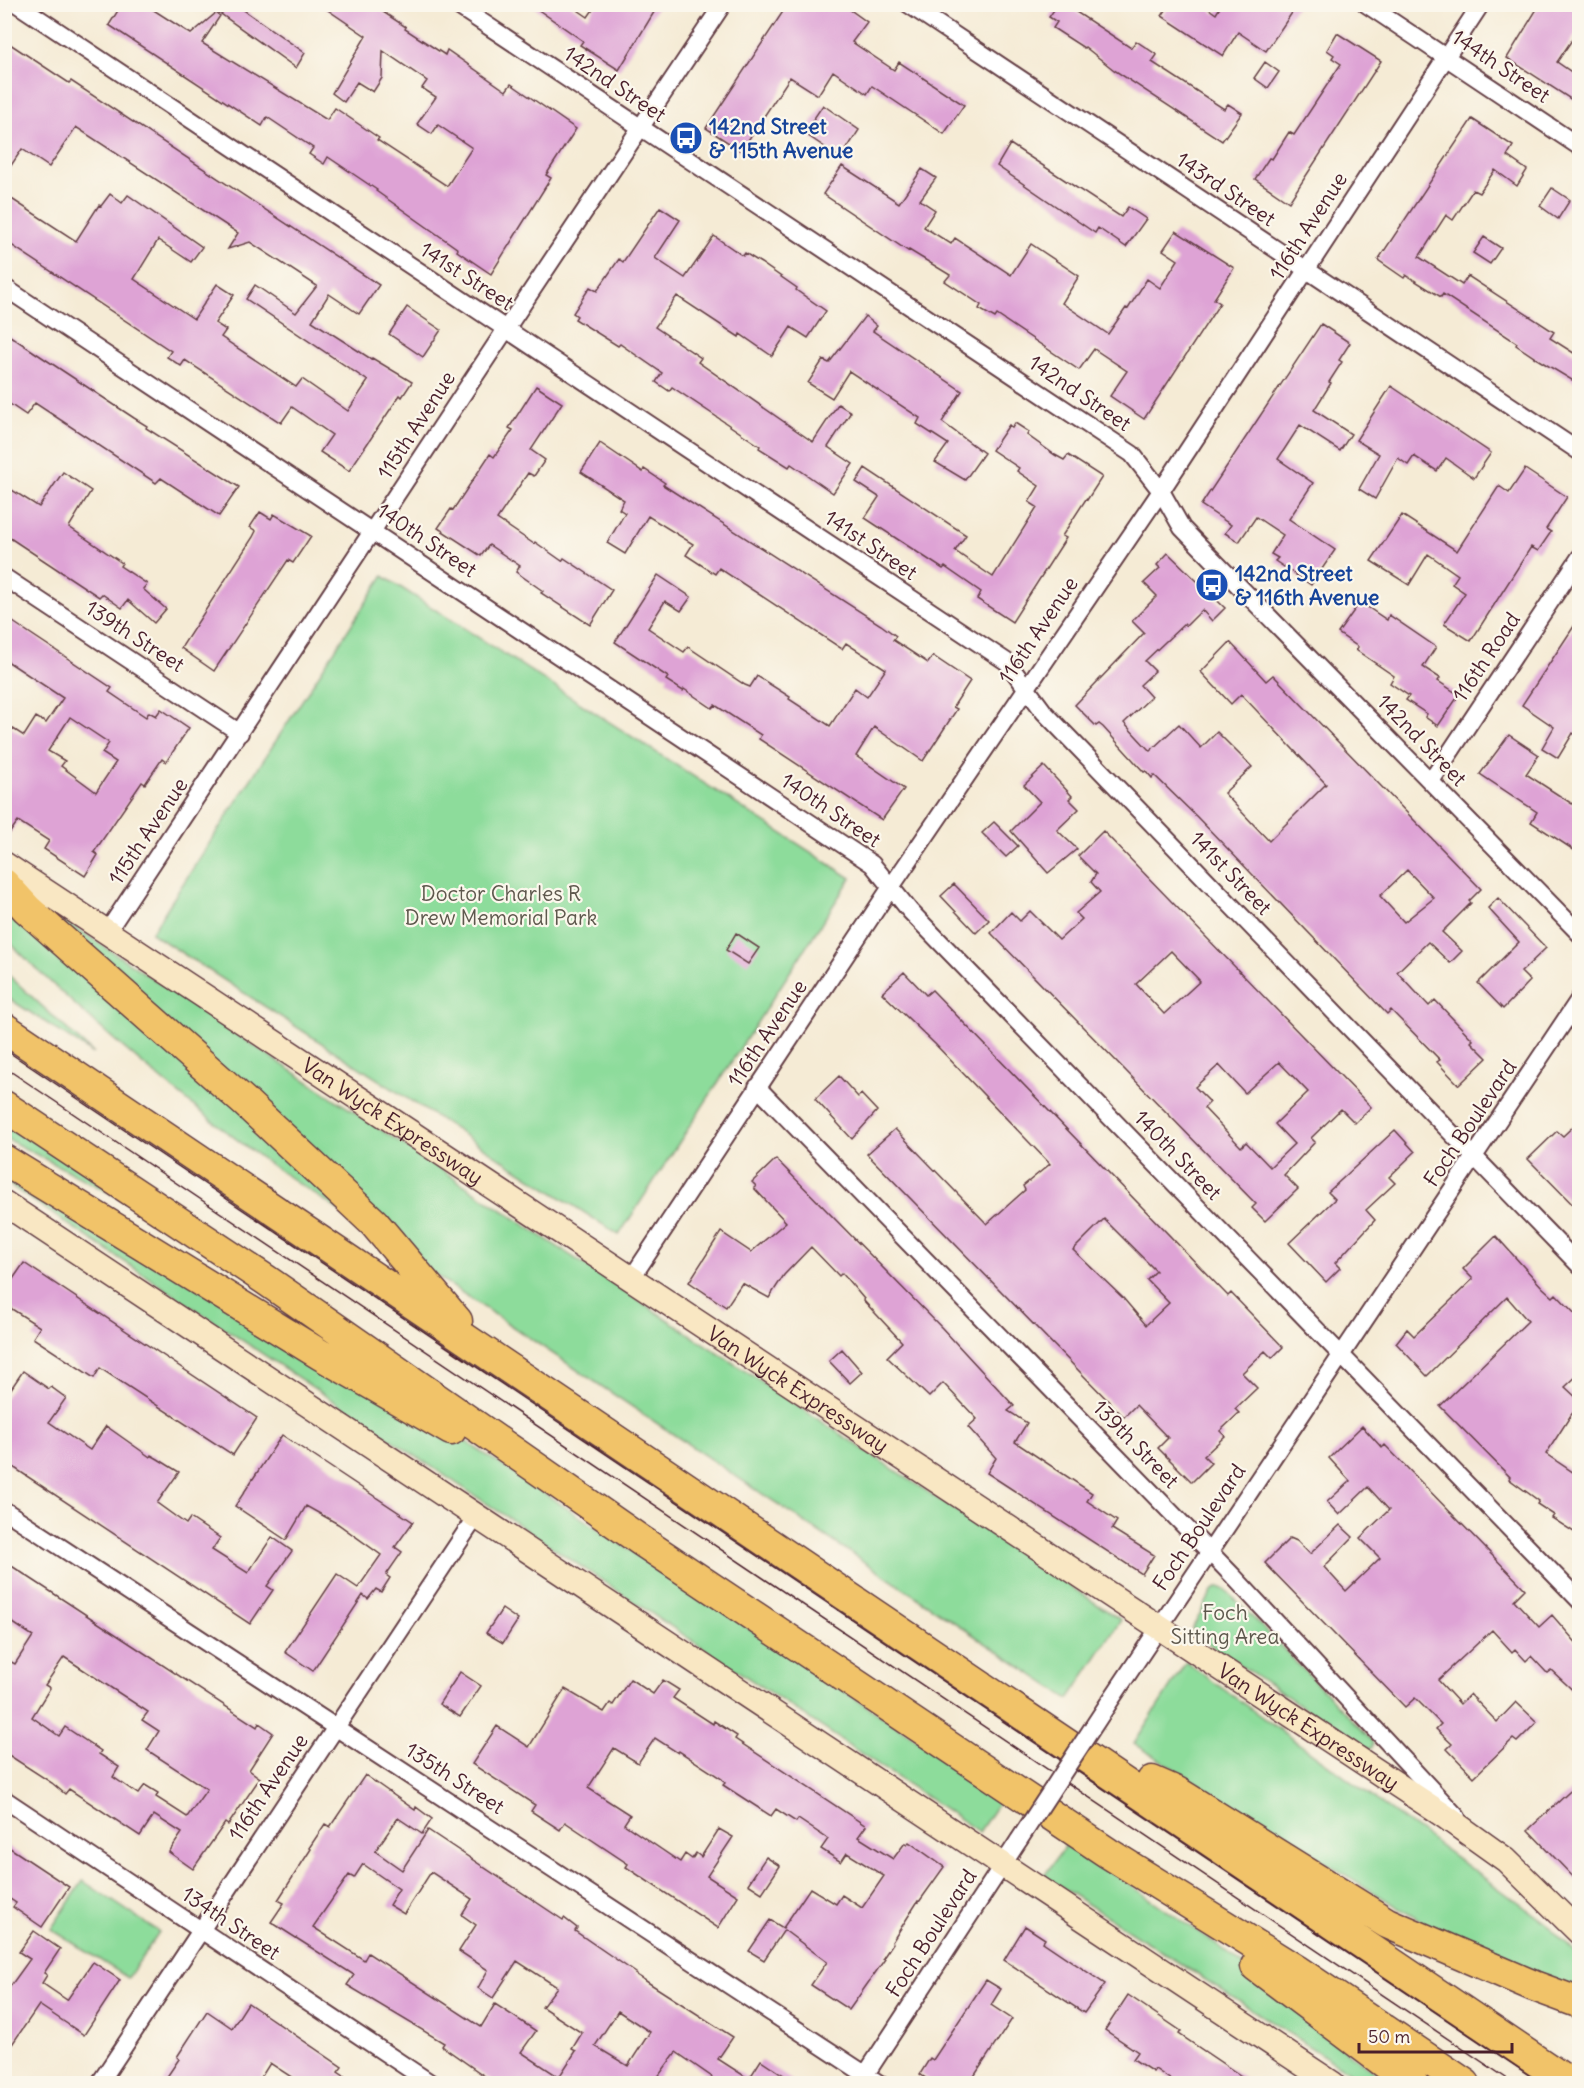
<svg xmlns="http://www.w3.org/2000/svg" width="1584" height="2088" viewBox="0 0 1584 2088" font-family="Delius,sans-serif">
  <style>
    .green { fill: #8ddc9b; stroke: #6c7e63; stroke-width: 1.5 }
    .building { fill: #dea3d5; fill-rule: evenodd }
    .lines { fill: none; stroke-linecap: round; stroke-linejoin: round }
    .street-casing { stroke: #643e44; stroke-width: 20 }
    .secondary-casing { stroke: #643e44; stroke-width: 27 }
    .highway-casing { stroke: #643e44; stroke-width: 33 }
    .street { stroke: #fff; stroke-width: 16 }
    .secondary { stroke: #f9e7c3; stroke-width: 24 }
    .highway { stroke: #f1c369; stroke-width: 30 }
    .tram { stroke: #4a1f2b; stroke-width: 1.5 }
    .street-bridge-casing { stroke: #643e44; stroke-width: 20; stroke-linecap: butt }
    .street-bridge { stroke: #fff; stroke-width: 16 }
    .labels { text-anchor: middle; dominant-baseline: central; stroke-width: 4.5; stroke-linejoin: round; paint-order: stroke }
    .street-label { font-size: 21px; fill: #4a1f2b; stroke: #fbf7ec }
    .transit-label { font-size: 21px; font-weight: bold; fill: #164399; stroke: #fbf7ec; text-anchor: start }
    .park-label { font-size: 21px; fill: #5e584d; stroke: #fbf7ec }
  </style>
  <rect width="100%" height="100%" fill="#fbf7ec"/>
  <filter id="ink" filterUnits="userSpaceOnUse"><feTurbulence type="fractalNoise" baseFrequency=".0167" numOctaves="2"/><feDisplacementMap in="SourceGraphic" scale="12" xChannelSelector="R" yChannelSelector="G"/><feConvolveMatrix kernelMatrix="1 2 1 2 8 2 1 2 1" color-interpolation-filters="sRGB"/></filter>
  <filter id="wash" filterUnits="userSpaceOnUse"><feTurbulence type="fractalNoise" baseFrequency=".008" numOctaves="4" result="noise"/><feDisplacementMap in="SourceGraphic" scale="24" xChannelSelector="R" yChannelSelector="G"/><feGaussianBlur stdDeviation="1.35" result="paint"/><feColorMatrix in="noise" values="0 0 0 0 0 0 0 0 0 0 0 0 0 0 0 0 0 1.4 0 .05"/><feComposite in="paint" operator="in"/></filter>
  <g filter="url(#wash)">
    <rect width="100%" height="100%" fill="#f5ebd5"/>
    <path class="green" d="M383,576L851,878L619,1235L151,933Z
      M4,880L1121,1620L1069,1699L268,1163C175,1094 87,1020 5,938Z
      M4,972H5L94,1054L5,996Z
      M5,1117L142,1210L5,1138Z
      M4,1173L268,1311L1003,1796L979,1832L5,1182Z
      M1217,1588H1222L1228,1592L1371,1739L1373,1744L1372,1748H1364L1202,1639L1192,1629L1213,1590Z
      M1186,1662L1545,1922L1579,1957V2019L1134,1744Z
      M1068,1842L1223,1949L1352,2056L1392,2083H1366L1044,1876Z
      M83,1881L159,1932L128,1978L51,1929Z"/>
    <g id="blocks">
      <path class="building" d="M122,4H141L147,9L149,7L191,34L216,13L220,16L202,43L327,120L335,108L379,138L377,140L447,186L472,148L438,125L432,134L417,124L436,97L422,88L427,81L383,51L382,78L373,92L357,82L344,102L332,93L366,36L319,4H388L383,12L406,27L405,29L445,55L447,50L506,91L511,84L576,129L546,175L551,178L491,274L457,251L458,249L376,191L377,190L328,157L324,164L309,154L313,148L267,117L262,126L109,25Z
        M207,4H235L305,53L296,68Z
        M530,4H569L588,17L597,4H659L619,70L580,45L583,41Z
        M788,4H842L867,22L852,42L894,70L899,62L964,105L944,134L872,86L867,94L833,71L818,95L790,77L741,151L706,128Z
        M1058,4H1064L1131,48L1136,41L1157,55L1152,62L1224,109L1228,104L1242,113L1222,141L1114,70L1085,47L1084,48L1053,28L1057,22L1049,17Z
        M1170,4H1202L1216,14L1222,4H1298L1266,51L1238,32L1223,56L1162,16Z
        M1540,4H1580V28L1557,62L1580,78V89L1572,100L1507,58Z
        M1337,33L1381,61L1289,202L1255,179L1269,158L1272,159L1289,132L1294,135L1341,64L1332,58L1334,55L1327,50Z
        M4,40L69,83L71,81L379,285L359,314L329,294L312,321L371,359L372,358L412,382L402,397L400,395L349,471L320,452L332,435L292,407L281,423L185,360L181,366L167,357L171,351L4,240V194L76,241L99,205L101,206L110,194L122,203L128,195L202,247L191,262L158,240L134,279L194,319L217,284L234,295L215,323L226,330L221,337L296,387L302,379L348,411L368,381L246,299L255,285L296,313L317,286L250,242L228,249L238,233L76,127L49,167L22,149L4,176Z
        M1265,62L1279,72L1268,88L1254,78Z
        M823,105L859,130L841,158L804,133Z
        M1472,119L1513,146L1507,156L1527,170L1517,186L1495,170L1479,193L1473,190L1453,220L1446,215L1419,257L1462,285L1468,276L1554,332L1550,338L1580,357V385L1537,359L1516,345L1517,343L1443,294L1441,297L1406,275L1404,278L1378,260Z
        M1010,144L1121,217L1128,207L1146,219L1126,247L1098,228L1095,233L997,166Z
        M842,166L899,203L922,169L936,178L920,200L935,210L924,227L951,244L955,238L1011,275L1031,244L1079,276L1062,303L1108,334L1126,308L1128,309L1147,279L1160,288L1178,260L1163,250L1176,231L1234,268L1214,299L1220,303L1144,419L1110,396L1127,371L1094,349L1079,370L997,315L995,318L979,309L981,305L945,281L950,275L909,250L908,251L823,194Z
        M1552,188L1570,200L1558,219L1540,206Z
        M660,207L680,220L655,258L685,278L714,236L743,256L745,253L761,263L797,288L796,290L826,311L808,338L791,327L772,356L740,334L739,337L677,296L655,327L701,358L698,362L813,442L838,404L851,412L828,447L853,464L833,493L791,464L789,467L759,448L760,446L672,387L669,391L656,382L662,373L620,344L618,346L575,319L577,316L573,313L590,287L597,291L619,259L623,262Z
        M1484,237L1501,248L1490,264L1473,253Z
        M407,307L441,330L423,357L389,334Z
        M865,316L877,326L873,331L962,391L942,422L984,453L965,480L935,462L948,444L917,424L920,418L849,371L832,398L808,383L823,360L829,363Z
        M1321,324L1350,343L1339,360L1342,362L1329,382L1331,383L1314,410L1351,434L1340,451L1300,425L1278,459L1313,483L1289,519L1335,550L1311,585L1275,561L1278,558L1271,554L1283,535L1256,517L1239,542L1225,533L1231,525L1201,505Z
        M4,332L134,418L147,426L146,428L239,487L219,516L161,478L156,483L35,403L26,415L4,400Z
        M536,386L562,403L531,450L545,460L534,476L528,473L497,519L534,544L535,542L562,561L564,558L612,590L590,625L541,593L543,591L516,572L520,566L489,545L481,556L438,528L451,509L453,510L490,454L494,457L513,430L509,428Z
        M1391,386L1491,453L1474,478L1446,458L1437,471L1414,456L1408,465L1398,458L1375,499L1359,489L1379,454L1356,440Z
        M1015,423L1029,432L1027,435L1055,455L1064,460L1068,455L1102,477L1087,500L1086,499L1062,536L1066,538L1012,622L977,599L981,592L945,567L943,569L865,518L879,497L856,482L865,468L966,535L955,551L993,577L1037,507L1029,502L1039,486L1017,471L1019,468L992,450L1009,425L1012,428Z
        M600,443L643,472L644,469L665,483L663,485L881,625L896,636L893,640L928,663L933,656L970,681L953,707L957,709L923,761L874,727L856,756L904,789L882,820L759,739L761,735L715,705L712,708L684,689L683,691L666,680L668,677L615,642L658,575L691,597L681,611L665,601L648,628L684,652L688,647L745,685L750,687L757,676L790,697L789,699L830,726L855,688L867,697L886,669L846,643L842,649L719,568L715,574L686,555L693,544L648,516L625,554L607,543L625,513L619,509L624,500L581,472Z
        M1525,469L1567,497L1546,529L1551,532L1538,551L1531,547L1471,641L1444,624L1465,593L1452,584L1458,575L1428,554L1409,585L1371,561L1402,515L1457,551L1499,486L1509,493Z
        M63,472L91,491L69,527L122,563L120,566L147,584L143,589L166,609L154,623L128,600L122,608L102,594L99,597L4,534V485L39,507Z
        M260,512L271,519L274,514L311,536L293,563L288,560L214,671L181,648L253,537L256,531L250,527Z
        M1168,553L1225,608L1212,621L1202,610L1186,626L1184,624L1145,661L1155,671L1140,685L1151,697L1124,723L1150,751L1179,724L1201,748L1217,732L1252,767L1224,793L1269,841L1326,784L1241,694L1231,704L1201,672L1230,642L1266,681L1273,675L1481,889L1469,901L1471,903L1442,932L1462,951L1450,963L1428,942L1397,972L1429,1006L1435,1000L1473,1040L1471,1042L1487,1058L1459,1085L1437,1062L1440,1060L1391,1010L1387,1014L1197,817L1154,775L1152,778L1146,771L1144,772L1103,727L1099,724L1096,726L1075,705L1144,633L1132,621L1157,596L1144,583L1160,568L1157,565ZM1407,870L1434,898L1404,922L1380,896Z
        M1360,602L1387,620L1389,615L1436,647L1423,667L1440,678L1438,681L1459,695L1438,726L1425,717L1427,714L1406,700L1409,696L1390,683L1394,676L1356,650L1358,647L1338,633Z
        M4,616L112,688L109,692L146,717L149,712L156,716L161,709L189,728L166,762L162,759L145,784L142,782L94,852L98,855L85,876L44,849L49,841L18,821L4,841V723L24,736L36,717L46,723L63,698L4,659ZM70,717L109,743L102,753L116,762L96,792L61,766L65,761L48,751Z
        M1580,617V738L1573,733L1558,758L1542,748L1554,727L1522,705Z
        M1509,735L1539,755L1526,774L1580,809V854L1531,822L1537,812L1480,774Z
        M1044,766L1072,796L1069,799L1079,809L1057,830L1077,849L1048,873L1011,831L1040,802L1024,785Z
        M994,822L1018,846L1006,857L982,833Z
        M1103,831L1371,1107L1355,1123L1341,1109L1311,1138L1315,1142L1284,1175L1298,1189L1265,1221L1252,1208L1256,1204L991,933L1011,912L1020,921L1030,911L1059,940L1082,919L1076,913L1100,892L1091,882L1096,874L1078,856ZM1171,951L1200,981L1164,1014L1136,984ZM1279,1062L1308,1092L1275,1124L1294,1144L1270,1167L1246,1142L1241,1147L1204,1108L1210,1102L1195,1087L1219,1065L1245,1093Z
        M954,884L989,920L976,933L941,896Z
        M1498,898L1546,948L1521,972L1530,981L1503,1009L1478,983L1519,942L1488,908Z
        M736,933L759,948L748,964L726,950Z
        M904,972L926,995L932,990L1228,1296L1231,1293L1283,1347L1272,1358L1265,1351L1242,1373L1257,1388L1235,1409L1239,1413L1220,1431L1225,1436L1204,1456L1211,1463L1192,1482L1158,1448L1168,1438L1136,1405L1124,1417L867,1154L895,1129L987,1224L1025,1190L1023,1186L1050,1164L935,1044L882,993ZM1104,1219L1156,1271L1147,1280L1169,1303L1146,1325L1123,1298L1073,1250Z
        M839,1076L858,1097L861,1094L877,1111L852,1139L815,1099Z
        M1580,1120V1212L1528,1159L1557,1131L1563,1136Z
        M1395,1130L1415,1152L1389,1177L1395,1183L1366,1210L1375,1220L1335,1263L1340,1268L1326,1282L1289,1243L1335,1199L1328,1192Z
        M776,1159L942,1328L1014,1406L1008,1411L1027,1423L1015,1442L1092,1493L1087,1501L1117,1521L1112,1529L1154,1555L1142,1574L987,1473L996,1458L968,1427L977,1419L944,1384L943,1383L929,1397L887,1357L902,1342L863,1300L864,1299L842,1273L839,1276L811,1247L784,1275L769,1298L742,1283L726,1307L689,1282L721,1232L751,1252L786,1222L754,1188L756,1186L752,1182Z
        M1496,1236L1542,1287L1553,1297L1556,1294L1580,1319V1373L1565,1387L1580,1401V1405L1571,1415L1546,1454L1580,1477V1536L1552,1518L1554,1515L1537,1504L1539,1501L1509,1479L1510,1477L1440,1406L1528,1321L1507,1297L1427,1376L1396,1343L1407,1329L1414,1336L1473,1279L1463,1269Z
        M24,1263L257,1418L233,1455L100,1368L94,1378L33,1338L40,1327L4,1304V1292Z
        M842,1349L862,1372L850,1383L829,1361Z
        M23,1371L49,1389L51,1387L66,1398L49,1422L90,1450L106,1426L150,1457L151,1455L158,1459L179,1472L157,1503L186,1524L190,1518L220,1538L212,1550L248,1573L272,1537L292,1551L267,1586L273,1590L250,1624L4,1461V1399Z
        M1362,1426L1382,1448L1385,1445L1525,1589L1514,1600L1539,1627L1552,1615L1580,1647V1697L1551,1670L1547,1673L1531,1656L1526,1661L1515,1649L1512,1652L1492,1630L1438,1680L1460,1704L1470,1694L1497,1722L1516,1702L1537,1722L1517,1742L1513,1739L1474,1777L1447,1749L1452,1744L1436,1729L1441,1724L1415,1698L1405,1707L1265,1563L1290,1538L1297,1541L1310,1554L1340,1525L1353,1537L1324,1567L1346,1591L1380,1558L1360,1538L1389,1510L1368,1487L1339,1515L1327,1502L1350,1481L1329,1458Z
        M282,1435L413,1522L395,1547L402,1552L386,1575L390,1578L381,1592L376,1589L368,1599L363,1595L313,1671L285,1652L337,1574L358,1588L381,1555L338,1524L306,1506L286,1540L235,1506Z
        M4,1561L257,1727L259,1723L273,1733L249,1770L260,1778L228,1825L225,1823L193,1869L169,1852L182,1833L154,1815L140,1836L69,1789L65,1794L52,1783L4,1752V1658L15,1664L33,1636L4,1617ZM64,1657L148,1712L142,1720L159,1731L147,1750L207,1789L187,1817L156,1797L158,1793L145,1785L138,1794L113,1777L119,1767L99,1754L101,1751L65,1727L59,1736L32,1717L50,1688L45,1685Z
        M502,1609L518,1620L503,1643L486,1633Z
        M460,1672L481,1686L460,1717L439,1704Z
        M630,1679L653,1694L663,1680L679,1690L673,1698L713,1724L714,1721L737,1736L735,1739L866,1826L858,1837L893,1859L905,1843L907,1845L909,1842L944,1867L919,1902L918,1901L892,1942L893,1943L883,1958L885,1959L849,2010L811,1985L827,1962L784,1930L764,1960L749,1951L770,1920L783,1928L810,1888L836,1904L842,1895L862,1908L884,1876L847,1853L841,1862L821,1849L828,1839L798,1819L796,1822L776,1809L771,1816L723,1785L725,1783L722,1779L679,1751L678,1753L655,1738L638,1763L614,1748L588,1788L630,1815L624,1824L680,1862L685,1854L692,1859L696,1853L701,1857L719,1829L733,1837L707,1876L738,1896L718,1928L626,1867L628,1864L565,1822L560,1830L531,1811L535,1805L472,1764L497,1726L529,1747L565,1689L604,1712L610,1703L613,1705Z
        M365,1775L415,1810L416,1807L432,1819L422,1834L398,1818L375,1851L402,1870L428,1830L563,1920L564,1918L577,1928L575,1931L636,1973L635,1974L733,2037L718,2059L749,2079L761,2060L797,2084H708L712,2077L676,2052L657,2078L655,2084H496L442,2046L444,2043L347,1985L354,1975L271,1922L284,1903L278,1900L311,1849L309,1848L325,1824L330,1827ZM363,1864L399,1889L389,1905L404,1914L431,1872L472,1899L462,1915L476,1925L459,1951L488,1970L478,1988L493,1998L517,1961L557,1987L542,2007L582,2033L572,2049L576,2051L559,2077L521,2052L536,2031L495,2004L481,2027L368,1953L364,1960L313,1927L349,1875L354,1878ZM618,2011L650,2032L628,2066L595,2046Z
        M1580,1782V1884L1528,1830Z
        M4,1844L69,1887L42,1927L13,1907L16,1903L4,1895Z
        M766,1857L780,1866L762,1893L748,1884Z
        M1025,1926L1045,1939L1043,1942L1105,1984L1084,2013L1004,1960Z
        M34,1931L60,1949L44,1973L47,1975L42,1983L67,2000L93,1962L120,1980L84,2035L39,2005L4,2056V1995L30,1959L19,1952Z
        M986,1980L1001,1989L991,2005L1012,2019L969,2084H934L920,2074L930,2058L933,2060Z
        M1128,1995L1181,2031L1179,2034L1253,2084H1177L1155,2069L1153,2072L1133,2059L1138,2052L1105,2030Z
        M248,2003L342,2067L338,2072L356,2084H302L270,2063L257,2084H162L179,2059L177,2057L207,2011L232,2028Z"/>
    </g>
  </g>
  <g filter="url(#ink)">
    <use href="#blocks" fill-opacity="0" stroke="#643e44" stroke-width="1.5"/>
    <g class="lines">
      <g class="street-casing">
        <path id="street" d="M17,4L1007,662L1044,712L1580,1266
          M455,4L1132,454L1161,491L1182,528L1580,934
          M908,4L1580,452
          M1366,4L1580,147
          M4,287L872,864L910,911L1580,1601
          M4,577L240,733
          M1431,781L1580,557
          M107,932L506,329L723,4
          M757,1087L1233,1576L1457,1817
          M631,1279L891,887L1161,491L1481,4
          M4,1510L880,2084
          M1108,1704L1580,998
          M4,1799L432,2084
          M860,2083L1019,1840
          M99,2084L477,1515"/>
      </g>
      <g class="secondary-casing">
        <g id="secondary">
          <path id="s1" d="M4,864L1443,1815L1506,1860L1580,1933"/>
          <path d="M4,1203L1333,2084"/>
        </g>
      </g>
      <g class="highway-casing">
        <path id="highway" d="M4,884L27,909L247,1104L374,1223L457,1321
          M4,1028L1571,2084
          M4,1106L266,1280L640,1540L1108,1853L1296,1970L1465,2084
          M4,1160L321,1355L451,1430
          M1152,1781L1177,1792L1387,1923L1534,1986L1580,2003
          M1256,1966L1413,2084"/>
      </g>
      <use href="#street" class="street"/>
      <use href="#secondary" class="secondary"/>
      <use href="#highway" class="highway"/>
      <path class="tram" d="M4,1049L1542,2084
        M4,1067L1515,2084"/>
      <g class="street-bridge-casing">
        <path id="street-bridge" d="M1019,1840L1108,1704"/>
      </g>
      <use href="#street-bridge" class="street-bridge"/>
    </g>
  </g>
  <defs>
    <g id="bus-disc" transform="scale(1.725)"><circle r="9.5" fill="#1a4fb4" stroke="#fbf7ec"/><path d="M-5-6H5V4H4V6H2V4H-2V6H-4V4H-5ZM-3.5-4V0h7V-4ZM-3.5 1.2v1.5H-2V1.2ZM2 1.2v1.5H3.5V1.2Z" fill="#fff"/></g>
  </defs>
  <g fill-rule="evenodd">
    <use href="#bus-disc" x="686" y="138"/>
    <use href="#bus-disc" x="1212" y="585"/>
  </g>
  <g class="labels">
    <g class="street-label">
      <text transform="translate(1501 66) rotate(34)">144th Street</text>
      <text transform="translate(615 84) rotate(34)">142nd Street</text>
      <text transform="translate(1226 189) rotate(34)">143rd Street</text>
      <text transform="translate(1308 226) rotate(-57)">116th Avenue</text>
      <text transform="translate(467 276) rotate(33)">141st Street</text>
      <text transform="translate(1080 393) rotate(34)">142nd Street</text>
      <text transform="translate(416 425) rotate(-57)">115th Avenue</text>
      <text transform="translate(427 540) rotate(34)">140th Street</text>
      <text transform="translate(871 545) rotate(34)">141st Street</text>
      <text transform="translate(1038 630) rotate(-56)">116th Avenue</text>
      <text transform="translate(135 636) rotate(33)">139th Street</text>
      <text transform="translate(1486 657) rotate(-56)">116th Road</text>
      <text transform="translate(1422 740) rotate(46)">142nd Street</text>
      <text transform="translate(831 810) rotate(34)">140th Street</text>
      <text transform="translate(148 831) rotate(-56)">115th Avenue</text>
      <text transform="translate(1231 873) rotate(46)">141st Street</text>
      <text transform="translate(767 1033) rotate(-56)">116th Avenue</text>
      <text stroke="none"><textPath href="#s1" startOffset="466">Van Wyck Expressway</textPath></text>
      <text transform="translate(1470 1123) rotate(-56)">Foch Boulevard</text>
      <text transform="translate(1178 1155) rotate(46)">140th Street</text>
      <text stroke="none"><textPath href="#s1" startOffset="952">Van Wyck Expressway</textPath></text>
      <text transform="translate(1136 1444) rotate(46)">139th Street</text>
      <text transform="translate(1199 1527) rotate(-56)">Foch Boulevard</text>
      <text stroke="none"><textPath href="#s1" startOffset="1564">Van Wyck Expressway</textPath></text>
      <text transform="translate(455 1778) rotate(33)">135th Street</text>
      <text transform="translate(268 1787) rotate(-56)">116th Avenue</text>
      <text transform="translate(231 1923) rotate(34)">134th Street</text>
      <text transform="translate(931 1933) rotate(-57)">Foch Boulevard</text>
    </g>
    <g class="transit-label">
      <text x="709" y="126">142nd Street<tspan x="709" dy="24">&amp; 115th Avenue</tspan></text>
      <text x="1235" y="573">142nd Street<tspan x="1235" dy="24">&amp; 116th Avenue</tspan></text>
    </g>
    <g class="park-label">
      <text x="501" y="893">Doctor Charles R<tspan x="501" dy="24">Drew Memorial Park</tspan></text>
      <text x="1225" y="1612">Foch<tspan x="1225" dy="24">Sitting Area</tspan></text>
    </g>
  </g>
  <rect width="1584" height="2088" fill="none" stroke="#fbf7ec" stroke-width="24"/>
  <path d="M1359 2043v9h153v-9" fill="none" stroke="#4a1f2b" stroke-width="3"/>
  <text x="1368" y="2043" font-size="18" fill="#4a1f2b" stroke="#fbf7ec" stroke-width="4.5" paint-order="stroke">50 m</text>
</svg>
